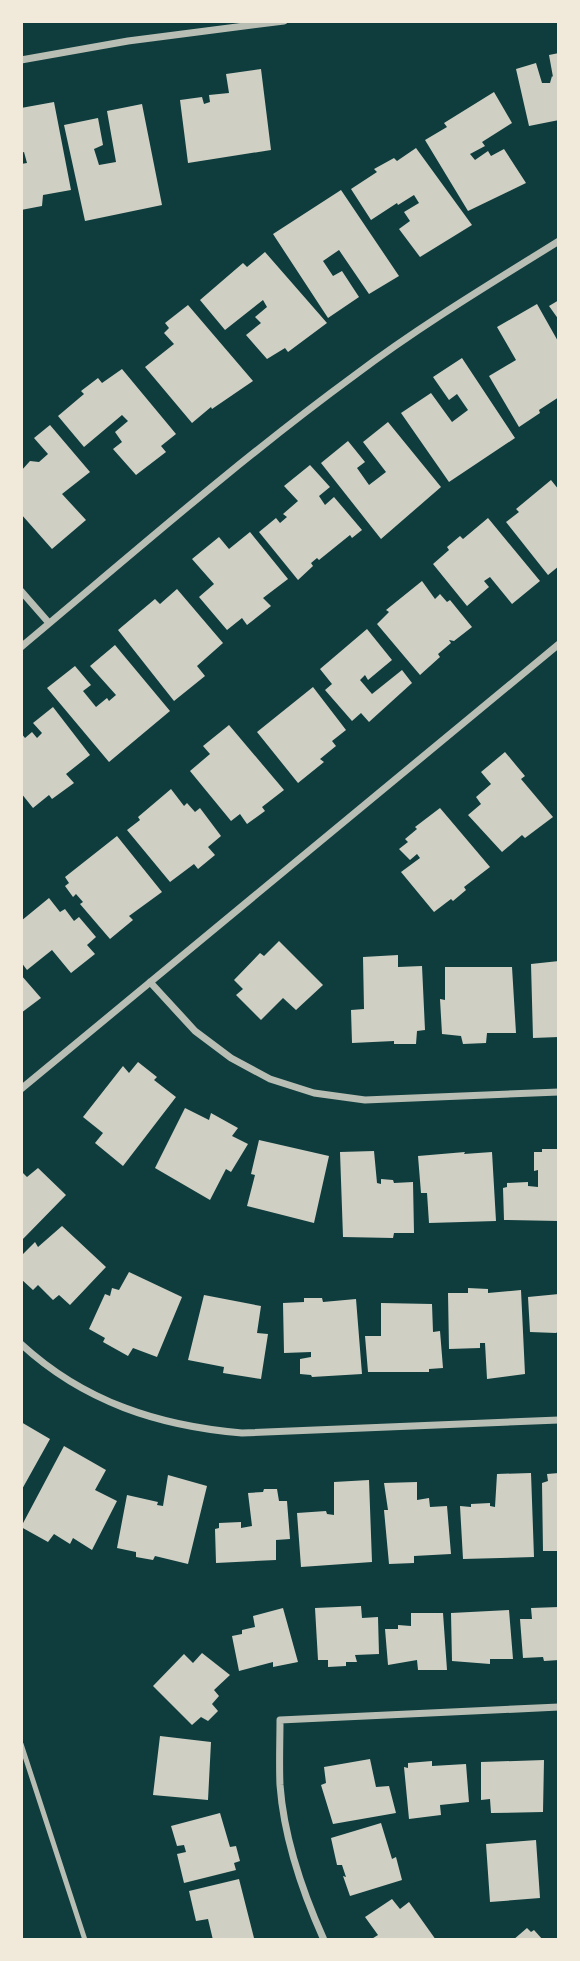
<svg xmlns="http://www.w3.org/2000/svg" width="580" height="1961" viewBox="0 0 580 1961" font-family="Cabin,sans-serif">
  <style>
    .building { fill: #cfcfc3 }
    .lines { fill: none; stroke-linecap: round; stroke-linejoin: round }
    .service { stroke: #b8beb3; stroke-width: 5 }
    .minor { stroke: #b8beb3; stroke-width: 7 }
  </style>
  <rect width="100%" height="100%" fill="#0f3d3e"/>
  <path class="building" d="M559,53V120L529,126L516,69L536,63L542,83H550L552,76L553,77L549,55Z
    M261,69L271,150L188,163L180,100L202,97L204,104L210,102L209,95L229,93L226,74Z
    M494,92L512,123L482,142L485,146L470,154L475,160L488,151L491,156L504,149L526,183L468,211L425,140L447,127L444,123Z
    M54,102L71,190L43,195L42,206L21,210V164L27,163L24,152L21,153V108Z
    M142,104L162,205L85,221L64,125L98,118L103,145L94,149L99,165L116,162L107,111Z
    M416,148L472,225L420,257L399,229L410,221L404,212L419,203L414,195L398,205L397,203L371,220L351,189L377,172L374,169L394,158L397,161Z
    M341,190L399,276L369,294L339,250L323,261L333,276L342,271L359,297L328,318L273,234Z
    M265,252L327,323L288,352L285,348L267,359L246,335L261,323L255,317L267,307L263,300L225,330L200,300L243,263L247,267Z
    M559,300V320L549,306Z
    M537,304L559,343L557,389L559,397L539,410L540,413L519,427L489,376L516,360L497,327Z
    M188,305L253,381L212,409L211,407L192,423L145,367L174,344L164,333L169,328L165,323Z
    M462,358L515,438L449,482L401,413L431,393L452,422L468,410L457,394L449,400L433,377Z
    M122,369L176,434L161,446L166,452L136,475L113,449L122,442L115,432L128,421L122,415L84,447L58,416L84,394L81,391L98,378L102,383Z
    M388,422L441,487L381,539L321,463L348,441L365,462L357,468L369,485L386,472L363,442Z
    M50,425L90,472L62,494L86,520L52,549L21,514V471L30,461L39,462L48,454L34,438Z
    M310,465L330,487L319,496L325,505L334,497L362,530L352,538L350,535L319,560L317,558L311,563L313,566L298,580L259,532L276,518L280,523L287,517L283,514L298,501L284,486Z
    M551,480L559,490V566L548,575L506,522L519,512L516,509Z
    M488,518L540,581L512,604L490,577L484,581L489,587L467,606L433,564L449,550L447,547L460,536L463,539Z
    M250,532L288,579L263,598L271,606L247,625L242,618L227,630L199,597L214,584L192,559L219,537L229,549Z
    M422,581L435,599L440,594L447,602L450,600L472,627L454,641L449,640L451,643L438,654L440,657L420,675L377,624L389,612L386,610Z
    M177,589L223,643L197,666L205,676L174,701L118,630L155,599L160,604Z
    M367,629L392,660L368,680L365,675L360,680L372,694L402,670L412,683L369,722L361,713L352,721L325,690L332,684L320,669Z
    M115,645L170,711L109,762L47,688L75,666L91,685L83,691L96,707L107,698L109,701L116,695L90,666Z
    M313,687L346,730L332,741L336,746L320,759L324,762L298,783L257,732Z
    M53,707L90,755L66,774L74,783L52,799L49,795L33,808L21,793V733L25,738L32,732L37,738L42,733L33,723Z
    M229,725L284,790L262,807L265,811L247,824L240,814L231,821L190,771L210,754L203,746Z
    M505,752L525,776L521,779L553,817L525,838L522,835L502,852L468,815L481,804L476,797L491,784L481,772Z
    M171,789L184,806L187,803L195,812L200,808L221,836L208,847L215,855L198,869L194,864L170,882L127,830L140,820L138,817Z
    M440,808L490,867L464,887L466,890L453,901L451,899L434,912L401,872L420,858L417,854L410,860L399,849L408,842L405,839L417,829L415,827Z
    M117,836L162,892L129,916L133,920L110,939L80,904L83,902L76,894L73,897L65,886L69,883L65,877Z
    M49,898L60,912L65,909L74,921L79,917L96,937L87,945L95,954L71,973L52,950L27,970L21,962V921Z
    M279,941L323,985L296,1010L283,998L261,1020L236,995L243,989L234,980L260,953L264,956Z
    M398,955V967L422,966L425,1030L417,1031L416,1044H394V1041L352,1043L351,1010L364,1009L363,957Z
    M559,961V1037L533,1038L531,964Z
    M445,967H512L516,1033H487L486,1043L463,1044L461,1036L442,1034L440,999L445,1000Z
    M21,975L41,998L21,1013Z
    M138,1062L157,1077L154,1080L176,1097L123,1166L95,1143L103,1133L83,1117L123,1066L129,1073Z
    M185,1108L209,1120L211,1113L238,1128L232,1136L248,1144L231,1172L226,1169L210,1200L155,1168Z
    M259,1140L329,1156L314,1223L247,1206L255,1175L251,1174Z
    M542,1149H559V1221L504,1220L503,1188L507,1187V1183L528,1182V1186L538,1187V1170L534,1171V1152H542Z
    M374,1151L377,1183L381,1184V1179L393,1180L394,1183L413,1182L414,1233H394L393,1238L343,1237L340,1152Z
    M465,1152L464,1154L492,1152L496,1221L429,1223L427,1193H421L418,1156Z
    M38,1168L66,1195L21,1241V1171L27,1177Z
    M62,1226L106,1267L70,1305L59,1295L53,1300L38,1285L33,1290L21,1279V1256L35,1242L38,1247Z
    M129,1272L182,1297L157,1357L133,1348L128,1356L103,1342L105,1338L89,1329L105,1294L110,1296L112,1288L119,1290Z
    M468,1288L488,1289V1293L521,1290L525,1374L487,1379L485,1343H480V1348L449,1349L448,1293H468Z
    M559,1294V1331L556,1333L530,1332L528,1297Z
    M204,1295L261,1306L257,1333L268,1334L261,1379L223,1373L224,1367L188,1360Z
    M304,1298H322L323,1302L356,1299L362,1374L312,1377L311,1375L300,1374V1359L311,1357V1352L284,1353L283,1303L304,1302Z
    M381,1303L432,1304L433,1332L440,1331L443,1368L429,1369V1372H368L365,1336H381Z
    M21,1422L50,1439L21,1491Z
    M64,1446L106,1470L95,1490L117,1501L92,1550L73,1538L70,1544L54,1534L48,1542L21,1527Z
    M531,1473L534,1557L463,1559L460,1506L471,1507V1504L490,1503V1506L495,1507L497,1474Z
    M559,1473V1551H543L542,1483L548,1481L547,1474Z
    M168,1475L207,1486L188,1564L155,1556L153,1560L136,1557V1552L117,1548L127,1495L158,1502L157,1505L163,1506Z
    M369,1480L372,1562L301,1567L297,1513L326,1511L327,1514L334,1515V1482Z
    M417,1482V1500L429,1498L430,1507L447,1506L451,1554L414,1556V1563L389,1564L384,1510H388L384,1483Z
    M264,1489H277L279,1501H287L290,1539L276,1540V1560L216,1563L215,1529L219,1528V1523L241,1522V1528L252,1526L248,1493L263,1492Z
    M361,1606L362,1618L378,1617L379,1654L355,1655L357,1662H346V1666L328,1667V1660H318L315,1608Z
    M559,1607V1660L544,1661L543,1657L523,1658L520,1619H532L531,1608Z
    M283,1608L298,1662L273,1667V1662L239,1671L232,1636L242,1634V1630L255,1627L253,1616Z
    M509,1610L513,1659H490V1664L452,1661L451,1613Z
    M411,1613H443L447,1670H418L417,1660L388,1665L385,1629H398V1625L411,1626Z
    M202,1653L230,1675L214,1690L219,1696L212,1704L218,1711L208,1721L201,1717L192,1725L153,1686L184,1654L193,1663Z
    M160,1736L211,1742L208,1800L153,1795Z
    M370,1759L376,1787L389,1786L396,1813L333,1824L321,1785L326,1783L324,1767Z
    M544,1760L543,1812L491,1813L490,1799L481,1800V1762Z
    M432,1761V1766L466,1764L469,1802L440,1805L441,1815L409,1819L404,1767L408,1768V1763Z
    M220,1813L230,1847L236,1846L240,1861L234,1863L236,1870L184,1883L177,1854L186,1852L184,1845L177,1846L171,1826Z
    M381,1823L392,1859L396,1857L402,1880L350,1896L343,1876L346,1877L342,1865H337L331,1838Z
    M536,1840L540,1898L490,1902L486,1844Z
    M239,1879L254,1938L213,1940L208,1919L196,1921L189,1891Z
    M392,1899L400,1909L409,1902L436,1940H370L378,1935L365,1917Z
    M527,1928L531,1932L534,1930L543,1940H513Z"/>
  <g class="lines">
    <path class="service" d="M21,1744L85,1940"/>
    <path class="minor" d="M21,60L128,41L284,21
      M21,591L49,623
      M21,647C131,555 239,460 355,375C420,326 490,284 559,241
      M150,982L195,1031L231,1058L270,1079L314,1093L365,1100L559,1092
      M21,1089L559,644
      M21,1344C84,1402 159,1426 242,1433L559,1420
      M324,1940C302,1891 284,1839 280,1785C279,1763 280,1741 280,1720L559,1707"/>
  </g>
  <rect width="580" height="1961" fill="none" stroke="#f1e9da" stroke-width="46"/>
</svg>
